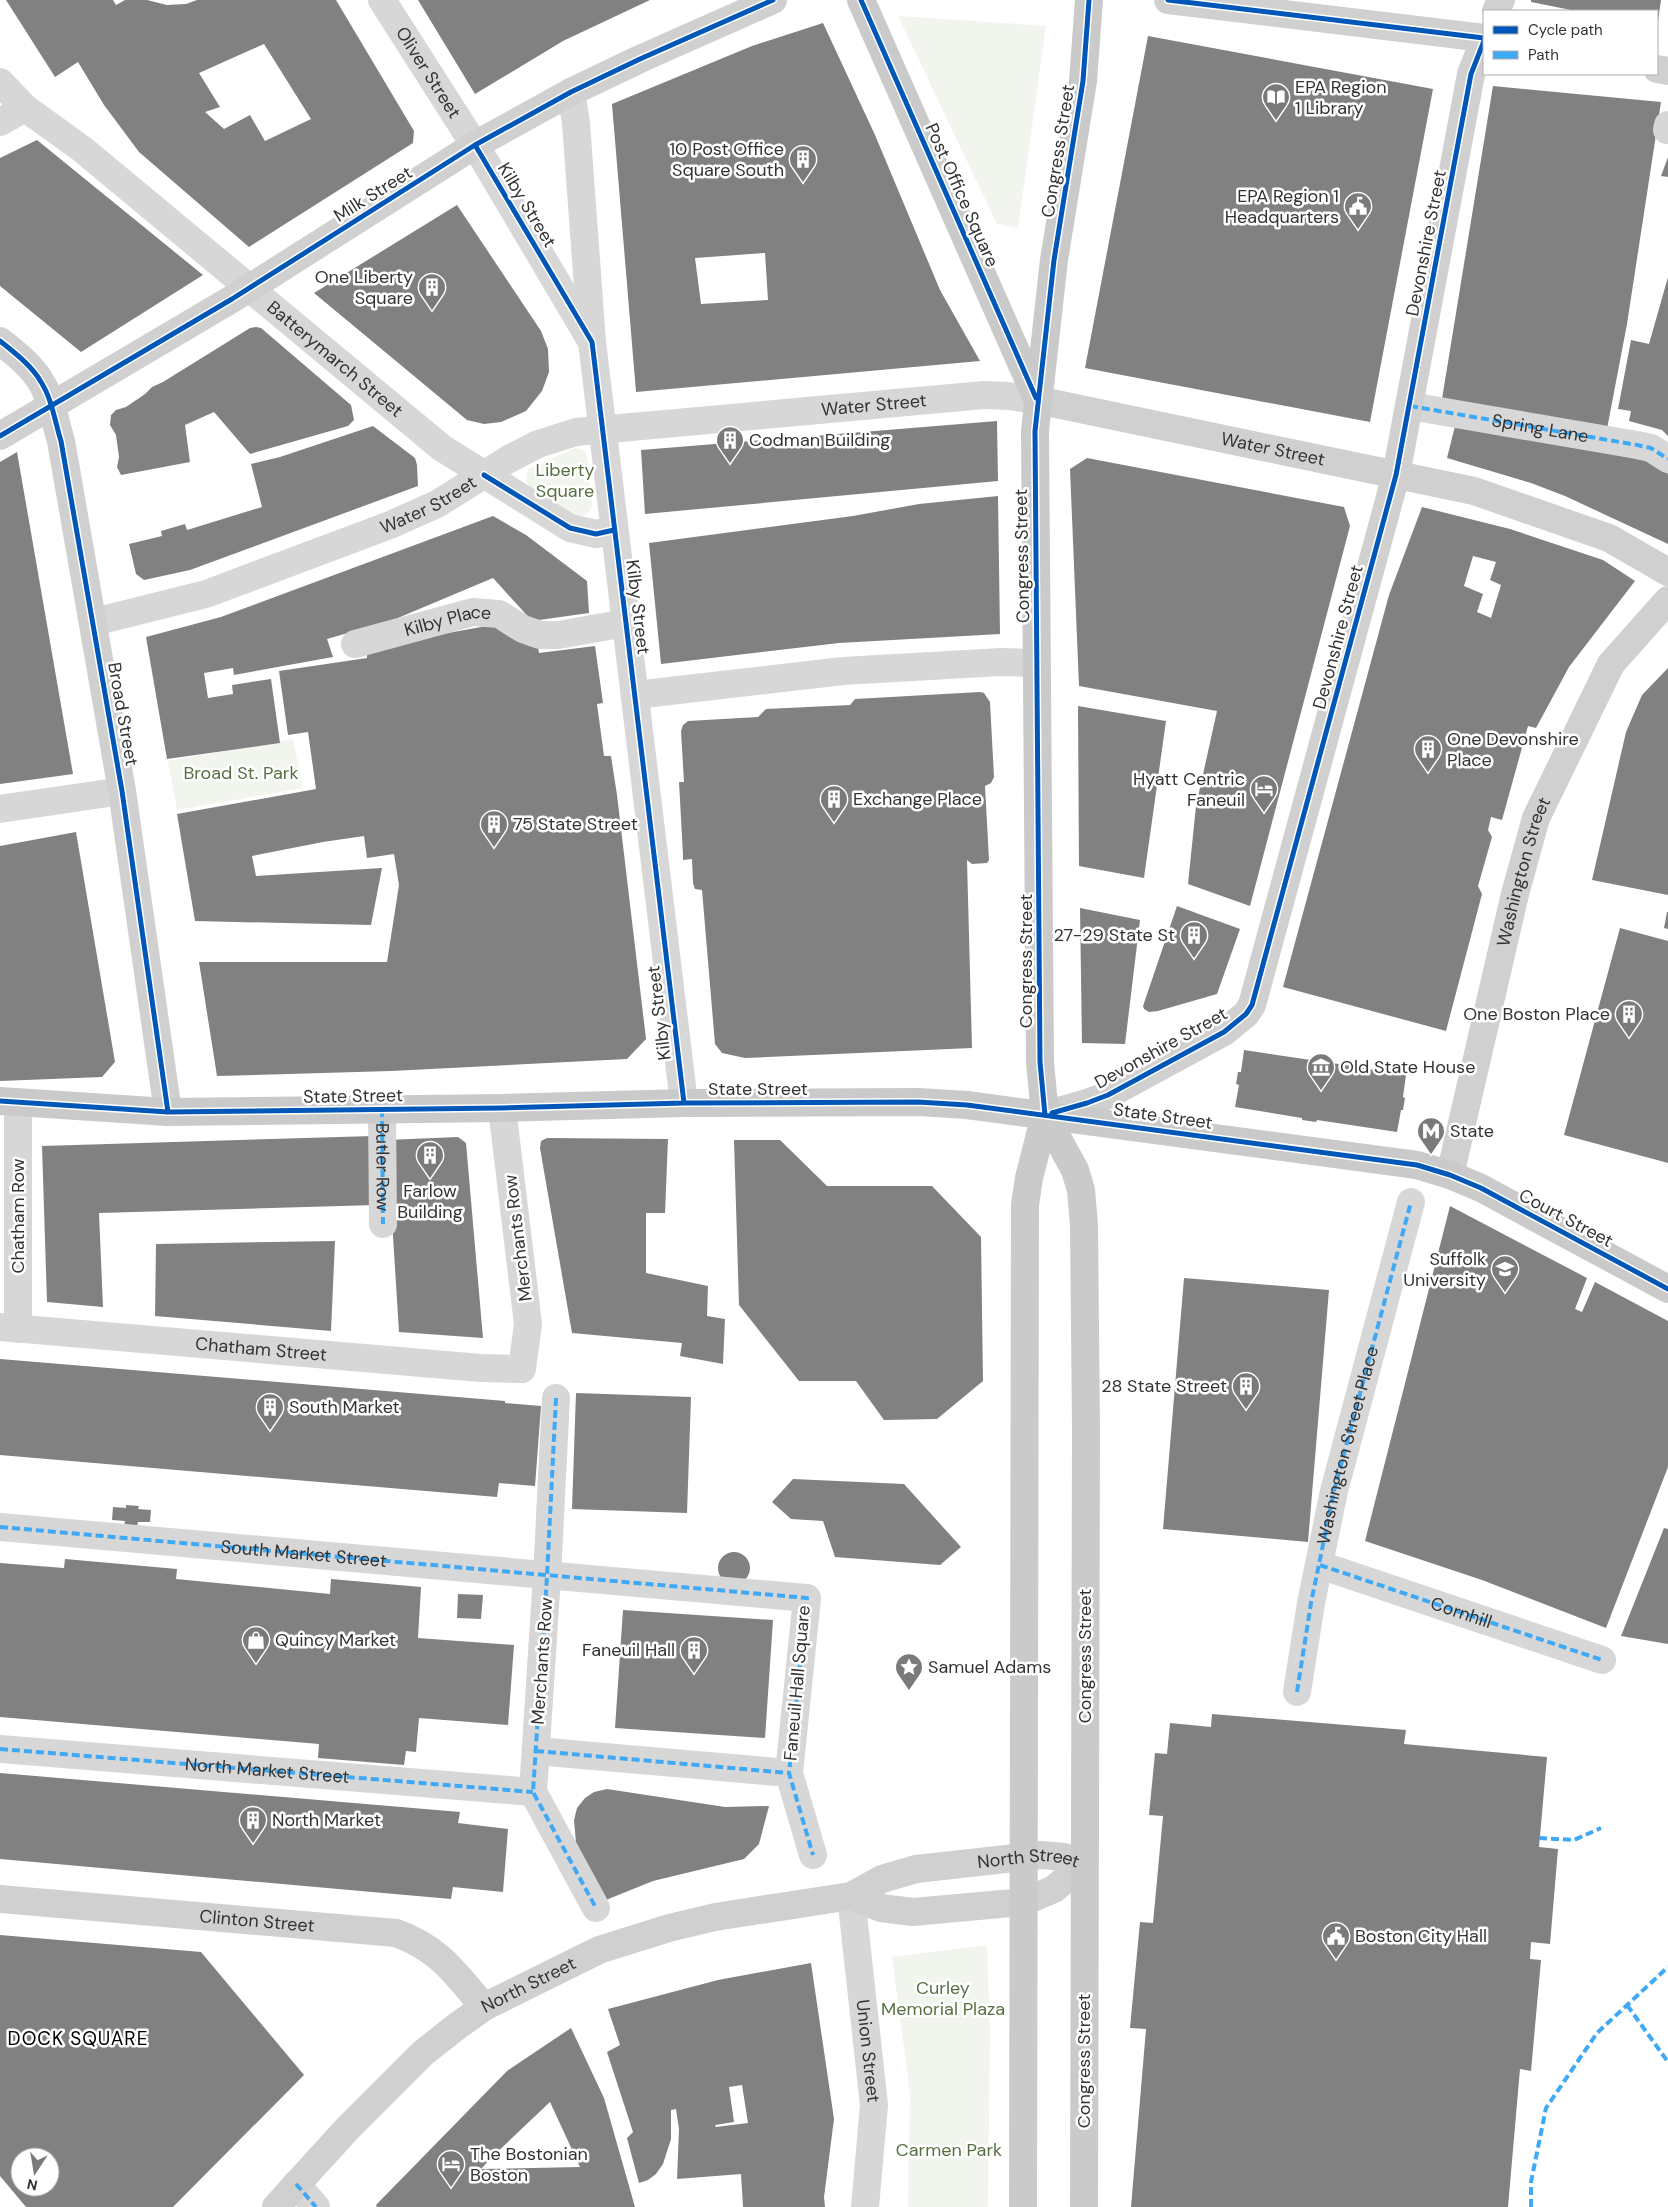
<svg xmlns="http://www.w3.org/2000/svg" width="1668" height="2207" viewBox="0 0 1668 2207" font-family="'DM Sans',sans-serif">
  <style>
    .park { fill: #f1f5ed }
    .building { fill: #818181; fill-rule: evenodd }
    .lines { fill: none; stroke-linecap: round; stroke-linejoin: round }
    .street { stroke: #d7d7d7; stroke-width: 28 }
    .secondary { stroke: #d0d0d0; stroke-width: 28 }
    .primary { stroke: #cacaca; stroke-width: 28 }
    .quiet { stroke: #3fa9f5; stroke-width: 4; stroke-dasharray: 8 4; stroke-linecap: butt }
    .cycleway-casing { stroke: #fff; stroke-width: 8 }
    .cycleway { stroke: #0057b8; stroke-width: 5 }
    .labels { text-anchor: middle; dominant-baseline: central; stroke-width: 5; stroke-linejoin: round; paint-order: stroke }
    .street-label { font-size: 18px; fill: #333; stroke: #fff }
    .poi-label { font-size: 18px; fill: #333; stroke: #fff; text-anchor: start }
    .park-label { font-size: 18px; fill: #56703f; stroke: #fff }
    .neighbourhood-label { font-size: 19px; letter-spacing: 1px; fill: #000; stroke: #fff }
  </style>
  <rect width="100%" height="100%" fill="#fff"/>
  <path class="park" d="M898,16L1046,26L1018,228L997,224Z
    M574,448L584,450L587,456L592,505C590,512 587,515 580,517L531,488C525,481 525,477 529,469Z
    M293,739L303,788L177,810L168,761Z
    M987,1945L990,2029L988,2207H908L910,2093L892,1957Z"/>
  <path class="building" d="M6,0H113L116,5L125,0H147L167,5L186,4L197,0H336L414,131L413,143L249,247L139,152L104,105L78,62L55,77ZM264,44L311,119L265,141L250,115L224,129L205,112L220,107L199,73Z
    M418,0H650L563,41L475,94Z
    M1531,0H1661L1658,21L1657,11H1576L1531,2Z
    M823,23L875,135L940,290L980,361L636,392L612,104L752,46ZM765,253L768,300L701,304L695,258Z
    M1148,36L1433,89L1370,422L1085,368Z
    M1493,86L1661,102L1627,324L1607,429L1442,399Z
    M37,140L203,275L81,352L0,286V158Z
    M1668,157V177L1661,176Z
    M457,205L541,331L548,349L549,372L542,391L526,411L501,422L484,424L467,420L314,293Z
    M1668,277V436L1662,430L1629,421L1631,411L1618,409L1631,340L1649,344Z
    M256,327L261,328L351,405L354,420L348,426L250,454L214,412L185,425L190,462L121,475L117,467L119,457L116,435L110,425L111,415L116,410L126,407L145,394L152,387L163,382L250,328Z
    M1457,418L1650,458L1668,474V544L1565,496L1531,483L1447,458Z
    M997,421L998,481L645,514L641,450Z
    M373,426L415,458L417,465L418,486L190,570L144,580L136,574L129,544L162,536L161,531L185,524L187,530L262,507L251,464L280,457Z
    M17,452L73,774L0,784V462Z
    M1087,458L1344,507L1350,526L1250,906L1188,884L1196,806L1217,711L1079,686L1070,469Z
    M998,496L1000,634L839,643L661,664L649,543L853,516L919,504Z
    M1422,507L1510,529L1603,560L1635,581L1569,667L1536,728L1528,726L1502,820L1491,817L1488,830L1492,837L1478,886L1482,894L1446,1031L1283,987L1389,595ZM1473,556L1496,562L1490,580L1501,585L1491,618L1477,612L1483,594L1464,586Z
    M493,516L526,535L587,581L589,613L532,621L493,578L393,620L327,639L333,657L234,675L233,668L204,673L208,698L233,694L232,685L271,679L280,743L167,759L146,637L221,617Z
    M514,621L536,634L539,653L595,646L603,703L597,704L604,756H611L617,795L646,1039L627,1059L391,1071L217,1076L199,962H387L399,885L394,854L367,858L364,836L323,842L252,856L256,876L382,868L371,925L195,921L177,814L316,789L308,732L288,735L279,671L367,658V652L426,637Z
    M1668,668V895L1592,880L1626,732L1642,695Z
    M980,692L984,693L990,702L994,777L991,783L985,786L989,860L987,863L972,864L967,860L972,1048L745,1058L722,1053L715,1044L702,890L695,889L693,883L692,859L683,860V855L679,782H684L681,731L683,725L688,721L758,717L766,709L850,705L855,699Z
    M1078,706L1166,721L1144,878L1079,866Z
    M76,832L115,1062L102,1077L0,1081V846Z
    M1177,906L1240,929L1217,994L1158,1011L1149,1012L1144,1009L1143,1006Z
    M1080,908L1140,920L1125,1044L1082,1043Z
    M1667,912H1668V929L1664,928Z
    M1620,928L1668,941V1163L1564,1135Z
    M1244,1050L1311,1060V1057L1319,1058L1326,1060V1062L1406,1075L1403,1097L1405,1098L1403,1110H1401L1397,1132L1317,1120L1316,1122L1302,1120V1118L1235,1107L1239,1085L1236,1084L1238,1072H1241Z
    M373,1136L375,1205L99,1213L103,1307L47,1302L42,1146Z
    M458,1137L466,1143L483,1338L399,1332L387,1140Z
    M547,1138L668,1139L665,1213H646V1273L708,1286L707,1316L725,1319L723,1364L680,1356L682,1343L572,1333L540,1148L541,1141Z
    M734,1140H780L827,1186H932L981,1237L983,1381L937,1419L884,1420L856,1381H799L739,1305Z
    M1450,1206L1587,1278L1575,1309L1582,1312L1595,1282L1668,1321V1467L1606,1628L1482,1580L1365,1541Z
    M335,1241L331,1331L155,1316L156,1244Z
    M1184,1278L1329,1290L1308,1542L1163,1529Z
    M0,1359L505,1401V1403L541,1406L535,1486L499,1483L497,1497L0,1455Z
    M576,1393L691,1397L687,1513L572,1509Z
    M793,1479L904,1484L961,1547L940,1565L835,1557L823,1521L791,1519L772,1502Z
    M126,1505L139,1506L138,1509L151,1510L150,1522H138L137,1527L124,1526L125,1521L112,1520L113,1507L126,1508Z
    M1664,1528L1668,1529V1644L1621,1636Z
    M718 1568a16 16 0 1 1 32 0a16 16 0 1 1-32 0Z
    M65,1559L177,1569L176,1579L330,1594L331,1579L421,1587L418,1638L514,1645L508,1725L419,1718L416,1752L406,1751L404,1765L318,1758L319,1744L0,1717V1563L64,1568Z
    M458,1594L483,1595L481,1619L457,1618Z
    M623,1610L773,1620L765,1738L615,1728Z
    M1212,1714L1406,1730L1404,1744L1547,1757L1539,1847L1558,1849L1550,1944L1531,1942L1530,1959L1541,1960L1531,2071L1520,2069L1508,2207H1131L1146,2029L1130,2028L1140,1922L1153,1923L1163,1816L1149,1815L1155,1753L1167,1754L1170,1723L1211,1727Z
    M0,1773L460,1812L458,1823L508,1829L503,1892L453,1887L451,1899L0,1859Z
    M607,1789L725,1807L769,1806L759,1844L744,1859L653,1881L596,1904L576,1843L574,1820L577,1808L585,1798L594,1792Z
    M0,1935L201,1952L304,2075L173,2207H26L0,2176ZM20,2157H50V2187H20Z
    M811,1963L834,2119L824,2197L825,2207H743L741,2174L677,2179L679,2129L676,2109L671,2110V2139L663,2164L656,2174L648,2180L639,2183L627,2138L633,2132L607,2052L620,2045L608,2009L718,1980ZM742,2085L748,2123L716,2127L715,2125L734,2122L729,2087Z
    M571,2028L604,2098L635,2207H377L376,2205L507,2071ZM550,2102L580,2167L481,2169L493,2156Z"/>
  <g class="lines">
    <g class="street">
      <path id="s1" d="M382,0L486,163L589,337"/>
      <path id="s2" d="M0,82L25,108L82,149L442,448L570,528L596,534L614,530"/>
      <path d="M571,92L576,123L592,342L684,1103"/>
      <path d="M0,122L25,108"/>
      <path d="M1667,130L1668,125"/>
      <path d="M1410,406L1637,445L1651,448L1668,459"/>
      <path id="s3" d="M94,622L206,594L390,525L437,504L509,459L538,444L576,432L984,395L1009,396L1037,400"/>
      <path id="s4" d="M355,644L473,612L499,614L523,629L540,635H558L626,623"/>
      <path d="M635,695L843,671L1001,662L1037,663"/>
      <path d="M0,809L122,791"/>
      <path id="s5" d="M382,1109L383,1224"/>
      <path id="s6" d="M0,1327L481,1368L522,1369L528,1324L502,1108"/>
      <path d="M18,1329V1103"/>
      <path d="M556,1398L547,1576L533,1792L596,1908"/>
      <path id="s7" d="M0,1527L807,1598L789,1773L813,1855"/>
      <path d="M1320,1565L1602,1660"/>
      <path d="M1297,1692L1311,1603L1334,1491L1411,1202"/>
      <path id="s8" d="M0,1749L533,1792"/>
      <path d="M536,1751L789,1773"/>
      <path id="s9" d="M851,1896L874,2105L865,2207"/>
      <path d="M296,2184L316,2207"/>
    </g>
    <g class="secondary">
      <path d="M1168,0L1484,38"/>
      <path d="M1496,11L1501,0"/>
      <path d="M1657,69L1668,71"/>
      <path d="M0,341C14,352 32,366 41,382C52,399 55,422 61,441L122,791L168,1112"/>
      <path id="s10" d="M1037,400L1474,491L1609,538L1668,572"/>
      <path d="M0,436L232,299L475,145L571,92L640,59L773,0"/>
      <path d="M1045,1115L1087,1103L1108,1095L1224,1032L1246,1014L1252,1005L1396,475L1471,74L1484,41"/>
      <path id="s11" d="M1450,1175L1515,894L1536,818L1611,664L1668,600"/>
      <path id="s12" d="M0,1899L396,1933C440,1949 455,1973 484,2007"/>
      <path id="s13" d="M276,2207L347,2129L423,2053L456,2027L484,2007L599,1950L669,1928L715,1917L851,1896L882,1879L916,1869L1042,1855L1064,1857L1084,1864L1054,1889L1024,1902L913,1912L881,1908L851,1896"/>
    </g>
    <path class="primary" d="M861,0L1037,399
      M0,1101L168,1112L502,1108L684,1103L918,1102L967,1105L1417,1165L1450,1175L1481,1188L1668,1289
      M1045,1115L1075,1170L1081,1190L1084,1225L1086,1431L1084,2207
      M1023,2207L1025,1205L1029,1178L1045,1115L1040,1062L1035,431L1054,260L1083,81L1089,0"/>
    <g class="quiet">
      <path id="s14" d="M1410,406L1637,445L1651,448L1668,459"/>
      <path d="M382,1109L383,1224"/>
      <path d="M556,1398L547,1576L533,1792L596,1908"/>
      <path d="M0,1527L807,1598L789,1773L813,1855"/>
      <path id="s15" d="M1320,1565L1602,1660"/>
      <path id="s16" d="M1297,1692L1311,1603L1334,1491L1411,1202"/>
      <path d="M0,1749L533,1792"/>
      <path d="M536,1751L789,1773"/>
      <path d="M1539,1838L1574,1840L1601,1828"/>
      <path d="M1627,2005L1668,2062"/>
      <path d="M296,2184L316,2207"/>
      <path d="M1531,2207V2182L1546,2108L1597,2033L1668,1967"/>
    </g>
    <g class="cycleway-casing">
      <path id="cycleway" d="M861,0L1036,398
        M1168,0L1484,38
        M475,145L592,342L684,1103
        M0,341C14,352 32,366 41,382C52,399 55,422 61,441L122,791L168,1112
        M0,436L232,299L475,145L571,92L640,59L773,0
        M484,475L570,528L596,534L614,530
        M0,1101L168,1112L502,1108L684,1103L918,1102L967,1105L1417,1165L1450,1175L1481,1188L1668,1289
        M1052,1113L1087,1103L1108,1095L1224,1032L1246,1014L1252,1005L1396,475L1471,74L1484,41
        M1045,1115L1040,1062L1035,431L1054,260L1083,81L1089,0"/>
    </g>
    <use href="#cycleway" class="cycleway"/>
  </g>
  <defs>
    <g id="library-pin" transform="scale(1.4375)"><path d="M0 17L-7.5 6A9.5 9.5 0 1 1 7.5 6Z" fill="#7a7a7a" stroke="#fff"/><path d="M-6-4Q-3-5.5-.7-3.5V5Q-3 3-6 4ZM6-4Q3-5.5 .7-3.5V5Q3 3 6 4Z" fill="#fff"/></g>
    <g id="building-pin" transform="scale(1.4375)"><path d="M0 17L-7.5 6A9.5 9.5 0 1 1 7.5 6Z" fill="#7a7a7a" stroke="#fff"/><path d="M-4-6H4V6H1V3H-1V6H-4ZM-2.5-4.3h1.7v1.8h-1.7ZM.8-4.3h1.7v1.8H.8ZM-2.5-1h1.7V.8h-1.7ZM.8-1h1.7V.8H.8Z" fill="#fff"/></g>
    <g id="civic-pin" transform="scale(1.4375)"><path d="M0 17L-7.5 6A9.5 9.5 0 1 1 7.5 6Z" fill="#7a7a7a" stroke="#fff"/><path d="M-.6-6.5H3V-4.5H.6V-3L4-1V1h2V6H-6V1h2V-1L-.6-3ZM-1.2 2.5V6h2.4V2.5Z" fill="#fff"/></g>
    <g id="hotel-pin" transform="scale(1.4375)"><path d="M0 17L-7.5 6A9.5 9.5 0 1 1 7.5 6Z" fill="#7a7a7a" stroke="#fff"/><path d="M-6-4.5h1.5V1H6V5H4.5V3h-9V5H-6ZM-4 0a1.8 1.8 0 1 1 3.6 0ZM.5 0V-2.5h3Q6-2.5 6 0Z" fill="#fff"/></g>
    <g id="museum-pin" transform="scale(1.4375)"><path d="M0 17L-7.5 6A9.5 9.5 0 1 1 7.5 6Z" fill="#7a7a7a" stroke="#fff"/><path d="M0-6L6-3V-2H-6V-3ZM-5-1h2V3h-2ZM-1-1h2V3h-2ZM3-1h2V3H3ZM-6 4H6V6H-6Z" fill="#fff"/></g>
    <g id="metro-pin" transform="scale(1.4375)"><path d="M0 17L-7.5 6A9.5 9.5 0 1 1 7.5 6Z" fill="#7a7a7a" stroke="#fff"/><path d="M-5.5 5V-5H-3L0 0L3-5H5.5V5H3V-.5L0 4L-3-.5V5Z" fill="#fff"/></g>
    <g id="university-pin" transform="scale(1.4375)"><path d="M0 17L-7.5 6A9.5 9.5 0 1 1 7.5 6Z" fill="#7a7a7a" stroke="#fff"/><path d="M0-5L7-2L0 1L-7-2ZM-4 1L0 2.5L4 1V4Q0 6-4 4Z" fill="#fff"/></g>
    <g id="shop-pin" transform="scale(1.4375)"><path d="M0 17L-7.5 6A9.5 9.5 0 1 1 7.5 6Z" fill="#7a7a7a" stroke="#fff"/><path d="M-5-2.5h2.3a2.7 3.5 0 0 1 5.4 0H5L5.5 6h-11ZM-1.5-2.5h3a1.5 2.3 0 0 0-3 0Z" fill="#fff"/></g>
    <g id="sight-pin" transform="scale(1.4375)"><path d="M0 17L-7.5 6A9.5 9.5 0 1 1 7.5 6Z" fill="#7a7a7a" stroke="#fff"/><path d="M0-6L1.8-2.2L6-1.7L2.9 1.2L3.7 5.4L0 3.3L-3.7 5.4L-2.9 1.2L-6-1.7L-1.8-2.2Z" fill="#fff"/></g>
  </defs>
  <g fill-rule="evenodd">
    <use href="#library-pin" x="1276" y="97"/>
    <use href="#building-pin" x="803" y="159"/>
    <use href="#civic-pin" x="1358" y="206"/>
    <use href="#building-pin" x="432" y="287"/>
    <use href="#building-pin" x="730" y="440"/>
    <use href="#building-pin" x="1428" y="749"/>
    <use href="#hotel-pin" x="1264" y="789"/>
    <use href="#building-pin" x="834" y="799"/>
    <use href="#building-pin" x="494" y="824"/>
    <use href="#building-pin" x="1194" y="935"/>
    <use href="#building-pin" x="1629" y="1014"/>
    <use href="#museum-pin" x="1321" y="1067"/>
    <use href="#metro-pin" x="1431" y="1131"/>
    <use href="#building-pin" x="430" y="1155"/>
    <use href="#university-pin" x="1505" y="1269"/>
    <use href="#building-pin" x="1246" y="1386"/>
    <use href="#building-pin" x="270" y="1407"/>
    <use href="#shop-pin" x="256" y="1640"/>
    <use href="#building-pin" x="694" y="1650"/>
    <use href="#sight-pin" x="909" y="1667"/>
    <use href="#building-pin" x="253" y="1820"/>
    <use href="#civic-pin" x="1336" y="1936"/>
    <use href="#hotel-pin" x="451" y="2164"/>
  </g>
  <g class="labels">
    <g class="street-label">
      <text stroke="none"><textPath href="#s1" startOffset="86">Oliver Street</textPath></text>
      <text transform="translate(1058 151) rotate(-81)">Congress Street</text>
      <text transform="translate(373 194) rotate(-32)">Milk Street</text>
      <text transform="translate(962 195) rotate(66)">Post Office Square</text>
      <text transform="translate(527 205) rotate(59)">Kilby Street</text>
      <text transform="translate(1426 243) rotate(-79)">Devonshire Street</text>
      <text stroke="none"><textPath href="#s2" startOffset="435">Batterymarch Street</textPath></text>
      <text stroke="none"><textPath href="#s3" startOffset="820">Water Street</textPath></text>
      <text stroke="none"><textPath href="#s14" startOffset="132">Spring Lane</textPath></text>
      <text stroke="none"><textPath href="#s10" startOffset="241">Water Street</textPath></text>
      <text stroke="none"><textPath href="#s3" startOffset="355">Water Street</textPath></text>
      <text transform="translate(1022 556) rotate(-91)">Congress Street</text>
      <text transform="translate(638 607) rotate(83)">Kilby Street</text>
      <text stroke="none"><textPath href="#s4" startOffset="96">Kilby Place</textPath></text>
      <text transform="translate(1338 637) rotate(-75)">Devonshire Street</text>
      <text transform="translate(123 714) rotate(80)">Broad Street</text>
      <text stroke="none"><textPath href="#s11" startOffset="312">Washington Street</textPath></text>
      <text transform="translate(1026 961) rotate(-90)">Congress Street</text>
      <text transform="translate(659 1013) rotate(-97)">Kilby Street</text>
      <text transform="translate(1161 1048) rotate(-29)">Devonshire Street</text>
      <text x="758" y="1089">State Street</text>
      <text transform="translate(353 1096) rotate(-1)">State Street</text>
      <text transform="translate(1163 1116) rotate(8)">State Street</text>
      <text stroke="none"><textPath href="#s5" startOffset="58">Butler Row</textPath></text>
      <text transform="translate(18 1216) rotate(-90)">Chatham Row</text>
      <text transform="translate(1566 1218) rotate(28)">Court Street</text>
      <text transform="translate(518 1238) rotate(-97)">Merchants Row</text>
      <text stroke="none"><textPath href="#s6" startOffset="262">Chatham Street</textPath></text>
      <text stroke="none"><textPath href="#s16" startOffset="252">Washington Street Place</textPath></text>
      <text stroke="none"><textPath href="#s7" startOffset="305">South Market Street</textPath></text>
      <text stroke="none"><textPath href="#s15" startOffset="149">Cornhill</textPath></text>
      <text transform="translate(1085 1656) rotate(-90)">Congress Street</text>
      <text transform="translate(542 1661) rotate(-86)">Merchants Row</text>
      <text transform="translate(797 1683) rotate(-85)">Faneuil Hall Square</text>
      <text stroke="none"><textPath href="#s8" startOffset="268">North Market Street</textPath></text>
      <text stroke="none"><textPath href="#s13" startOffset="860">North Street</textPath></text>
      <text stroke="none"><textPath href="#s12" startOffset="258">Clinton Street</textPath></text>
      <text stroke="none"><textPath href="#s13" startOffset="339">North Street</textPath></text>
      <text stroke="none"><textPath href="#s9" startOffset="156">Union Street</textPath></text>
      <text transform="translate(1084 2061) rotate(-90)">Congress Street</text>
    </g>
    <g class="poi-label">
      <text x="1295" y="87">EPA Region<tspan x="1295" dy="21">1 Library</tspan></text>
      <text x="784" y="149" text-anchor="end">10 Post Office<tspan x="784" dy="21">Square South</tspan></text>
      <text x="1339" y="196" text-anchor="end">EPA Region 1<tspan x="1339" dy="21">Headquarters</tspan></text>
      <text x="413" y="277" text-anchor="end">One Liberty<tspan x="413" dy="21">Square</tspan></text>
      <text x="749" y="440">Codman Building</text>
      <text x="1447" y="739">One Devonshire<tspan x="1447" dy="21">Place</tspan></text>
      <text x="1245" y="779" text-anchor="end">Hyatt Centric<tspan x="1245" dy="21">Faneuil</tspan></text>
      <text x="853" y="799">Exchange Place</text>
      <text x="513" y="824">75 State Street</text>
      <text x="1175" y="935" text-anchor="end">27-29 State St</text>
      <text x="1610" y="1014" text-anchor="end">One Boston Place</text>
      <text x="1340" y="1067">Old State House</text>
      <text x="1450" y="1131">State</text>
      <text x="430" y="1191" text-anchor="middle">Farlow<tspan x="430" dy="21">Building</tspan></text>
      <text x="1486" y="1259" text-anchor="end">Suffolk<tspan x="1486" dy="21">University</tspan></text>
      <text x="1227" y="1386" text-anchor="end">28 State Street</text>
      <text x="289" y="1407">South Market</text>
      <text x="275" y="1640">Quincy Market</text>
      <text x="675" y="1650" text-anchor="end">Faneuil Hall</text>
      <text x="928" y="1667">Samuel Adams</text>
      <text x="272" y="1820">North Market</text>
      <text x="1355" y="1936">Boston City Hall</text>
      <text x="470" y="2154">The Bostonian<tspan x="470" dy="21">Boston</tspan></text>
    </g>
    <g class="park-label">
      <text x="565" y="470">Liberty<tspan x="565" dy="21">Square</tspan></text>
      <text x="241" y="773">Broad St. Park</text>
      <text x="943" y="1988">Curley<tspan x="943" dy="21">Memorial Plaza</tspan></text>
      <text x="949" y="2150">Carmen Park</text>
    </g>
    <g class="neighbourhood-label">
      <text x="78" y="2038">DOCK SQUARE</text>
    </g>
  </g>
  <rect x="1483" y="10" width="175" height="65" fill="#ffffff" stroke="#adadad"/>
  <rect x="1493" y="26" width="25" height="8" fill="#0057b8" stroke="#adadad"/>
  <text x="1528" y="35" font-size="15" fill="#333333">Cycle path</text>
  <rect x="1493" y="51" width="25" height="8" fill="#3fa9f5" stroke="#adadad"/>
  <text x="1528" y="60" font-size="15" fill="#333333">Path</text>
  <g transform="translate(35 2172) rotate(192)"><circle r="24" fill="#ffffff" stroke="#adadad"/>
  <path d="M0-4L9 19L0 12L-9 19Z" fill="#7a7a7a"/>
  <text y="-8" font-size="14" font-weight="bold" text-anchor="middle" fill="#333333">N</text>
  </g>
</svg>
